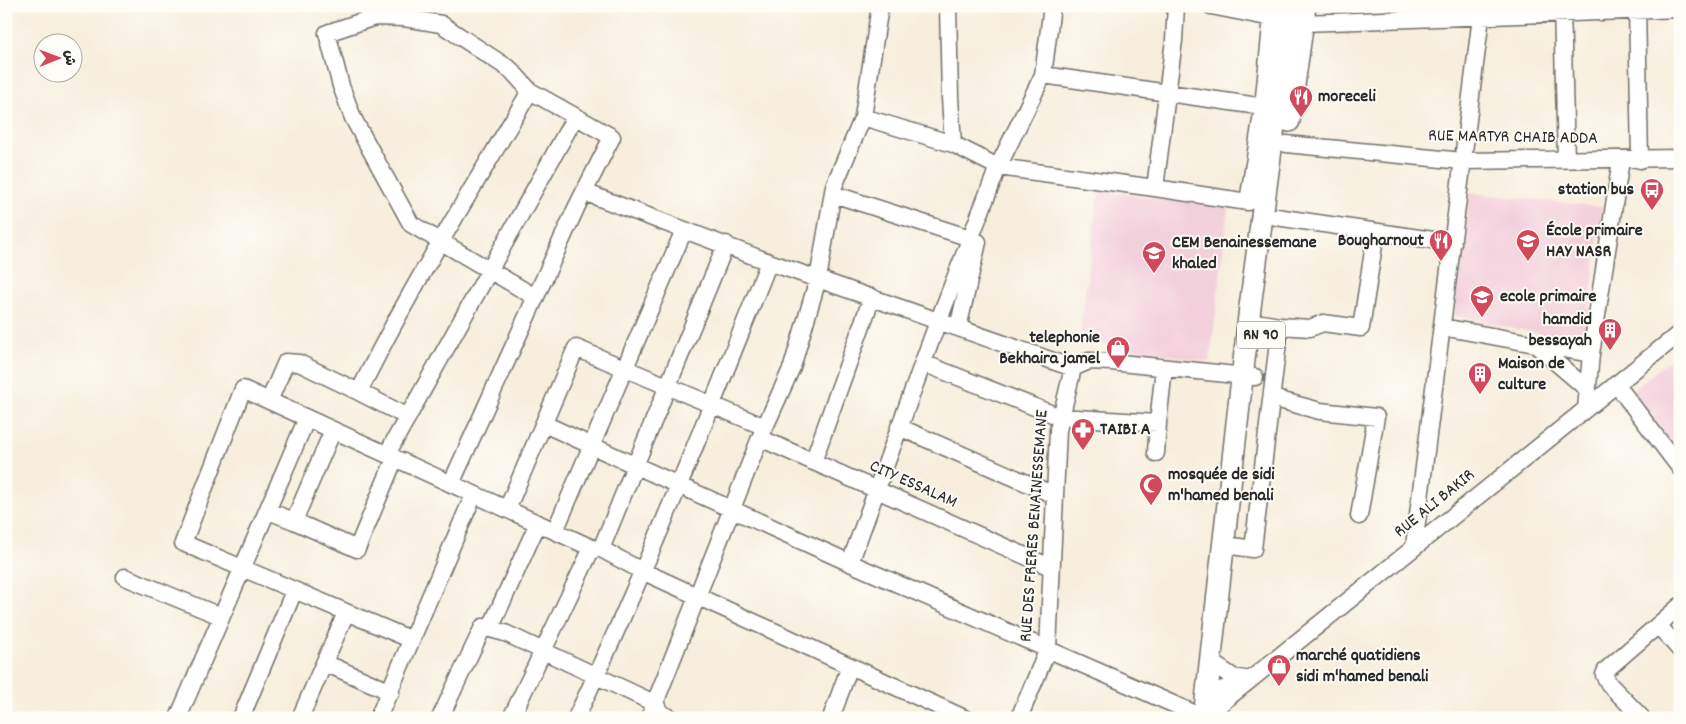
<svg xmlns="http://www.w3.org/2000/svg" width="1686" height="724" viewBox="0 0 1686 724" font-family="Dekko,'Playpen Sans Arabic',sans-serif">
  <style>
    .built { fill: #f4cfdc }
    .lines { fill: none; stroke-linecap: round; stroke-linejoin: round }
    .minor-casing { stroke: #726f69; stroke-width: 19 }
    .major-casing { stroke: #726f69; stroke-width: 24 }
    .minor { stroke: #fff; stroke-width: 16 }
    .major { stroke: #fff; stroke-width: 21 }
    .labels { text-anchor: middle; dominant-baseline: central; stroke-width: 4; stroke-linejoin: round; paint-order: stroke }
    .shield { fill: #fdfcf7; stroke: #6a6a68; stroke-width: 1 }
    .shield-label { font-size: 16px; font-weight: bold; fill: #2b2b2b }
    .poi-label { font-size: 18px; font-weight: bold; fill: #2b2b2b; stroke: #fdfcf7; text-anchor: start }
    .street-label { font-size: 18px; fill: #2b2b2b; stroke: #fdfcf7 }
  </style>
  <rect width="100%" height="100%" fill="#fdfcf7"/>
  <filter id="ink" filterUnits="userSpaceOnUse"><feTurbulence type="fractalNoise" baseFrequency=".02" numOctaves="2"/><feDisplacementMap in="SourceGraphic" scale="10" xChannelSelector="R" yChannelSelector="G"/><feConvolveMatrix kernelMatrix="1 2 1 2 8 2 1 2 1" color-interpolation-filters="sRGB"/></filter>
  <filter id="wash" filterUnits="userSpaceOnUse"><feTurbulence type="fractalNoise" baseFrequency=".0096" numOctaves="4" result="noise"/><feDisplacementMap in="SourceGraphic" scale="20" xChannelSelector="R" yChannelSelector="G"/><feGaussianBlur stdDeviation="1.12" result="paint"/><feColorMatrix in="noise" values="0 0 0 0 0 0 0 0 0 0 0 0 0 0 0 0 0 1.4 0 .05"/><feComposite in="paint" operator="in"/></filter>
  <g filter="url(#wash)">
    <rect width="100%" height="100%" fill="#f7eedd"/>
    <path class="built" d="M1099,190L1228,208L1210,362L1079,340Z
      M1470,193L1602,207L1585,343L1454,316Z
      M1680,352V455L1632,390Z"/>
  </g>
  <g filter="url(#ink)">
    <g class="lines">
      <g class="minor-casing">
        <path id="minor" d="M948,6L950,98L953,144L998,167L1155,188L1174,40L1176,6
          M1211,6L1283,20
          M1562,6L1566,160
          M1637,6L1640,160
          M1304,23L1680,9
          M1043,75L1272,108
          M530,91L511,70L441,24L404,18L375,17L327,33L341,86L353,118L411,224L535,297
          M863,117L953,144
          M1286,144L1463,161L1680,158
          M1155,188L1248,202L1263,107L1273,6
          M584,192L769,262L1073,368
          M833,194L970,238
          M1276,217L1453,243
          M1280,326L1310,328L1323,323L1361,328L1376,232
          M1442,327L1591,354
          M958,328L978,242
          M1537,346L1587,389
          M923,363L1060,417L1158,423L1164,368
          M1616,384L1680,468
          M359,392L408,417
          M1272,398L1320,411L1376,417L1359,516
          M269,401L286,362L299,363L359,392C409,289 472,190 530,91L612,137L577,206L451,484
          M1586,409L1591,354L1621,160
          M544,424L850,563L1205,718
          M899,427L1054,495
          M760,438L1050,567
          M1156,453L1158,423
          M387,454L575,117
          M813,462L872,297
          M507,509L576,348L765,427
          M268,511L294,521L333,430
          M294,521L357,549L395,458
          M555,531L684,230
          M1232,546L1253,549L1280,326L1262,323
          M1414,546L1481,17
          M601,549L726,244
          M850,563L933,335L998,167L1043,75L1052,6
          M125,577L220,616
          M1658,625L1680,650
          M490,629L538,523
          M412,640L183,543L243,389L592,548L601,549L642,571L964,718
          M325,663L391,692
          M1208,694L1250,680L1680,333
          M1204,717L1250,680L1233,677L1212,663
          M178,718L307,418
          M241,718L294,591
          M300,718L346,613
          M378,718L474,494
          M440,718L483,627L505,633L656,704L660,713L671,718
          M511,718L592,548
          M576,718C647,569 708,415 769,262
          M649,718L760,438L792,367L818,279L834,186L863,117L880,6
          M831,718L850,666
          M1019,718L1048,649L1058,430L1073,368L1089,361L1111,362L1255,377
          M1642,718L1609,684L1604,675L1606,670L1680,606"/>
      </g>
      <g class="major-casing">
        <path id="major" d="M1289,121L1305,6
          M1204,718L1250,307L1290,6"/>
      </g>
      <use href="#minor" class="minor"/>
      <use href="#major" class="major"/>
    </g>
  </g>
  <defs>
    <g id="restaurant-pin" transform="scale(1.25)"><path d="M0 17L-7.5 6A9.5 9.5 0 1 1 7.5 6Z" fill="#d1495b" stroke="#fdfcf7"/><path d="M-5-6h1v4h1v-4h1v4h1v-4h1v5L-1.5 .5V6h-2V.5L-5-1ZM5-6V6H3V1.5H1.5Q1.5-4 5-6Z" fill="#fff"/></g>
    <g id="bus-pin" transform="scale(1.25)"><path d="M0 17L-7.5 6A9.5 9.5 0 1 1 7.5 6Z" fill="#d1495b" stroke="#fdfcf7"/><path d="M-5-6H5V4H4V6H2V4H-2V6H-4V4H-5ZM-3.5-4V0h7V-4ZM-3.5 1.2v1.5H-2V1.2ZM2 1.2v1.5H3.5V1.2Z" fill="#fff"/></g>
    <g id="school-pin" transform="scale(1.25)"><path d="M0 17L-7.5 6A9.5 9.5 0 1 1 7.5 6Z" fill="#d1495b" stroke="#fdfcf7"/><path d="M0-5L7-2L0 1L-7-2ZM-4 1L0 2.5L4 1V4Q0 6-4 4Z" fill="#fff"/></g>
    <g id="building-pin" transform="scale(1.25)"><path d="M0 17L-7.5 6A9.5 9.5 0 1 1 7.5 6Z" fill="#d1495b" stroke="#fdfcf7"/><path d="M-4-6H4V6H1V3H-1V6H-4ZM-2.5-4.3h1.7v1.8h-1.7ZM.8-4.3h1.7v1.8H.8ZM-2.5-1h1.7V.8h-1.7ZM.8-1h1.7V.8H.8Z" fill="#fff"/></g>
    <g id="shop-pin" transform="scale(1.25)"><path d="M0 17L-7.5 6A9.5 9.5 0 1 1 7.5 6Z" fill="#d1495b" stroke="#fdfcf7"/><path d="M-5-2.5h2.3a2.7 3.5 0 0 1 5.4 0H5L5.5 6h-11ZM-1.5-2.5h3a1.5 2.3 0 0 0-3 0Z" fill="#fff"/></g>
    <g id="pharmacy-pin" transform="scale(1.25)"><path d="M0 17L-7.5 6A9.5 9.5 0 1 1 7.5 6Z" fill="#d1495b" stroke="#fdfcf7"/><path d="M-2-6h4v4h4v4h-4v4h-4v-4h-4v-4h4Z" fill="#fff"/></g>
    <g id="mosque-pin" transform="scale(1.25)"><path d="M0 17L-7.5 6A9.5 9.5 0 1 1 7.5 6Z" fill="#d1495b" stroke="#fdfcf7"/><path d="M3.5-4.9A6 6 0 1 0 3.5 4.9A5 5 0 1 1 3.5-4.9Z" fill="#fff"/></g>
  </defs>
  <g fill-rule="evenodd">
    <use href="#restaurant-pin" x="1301" y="97"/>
    <use href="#bus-pin" x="1652" y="190"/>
    <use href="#restaurant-pin" x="1441" y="241"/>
    <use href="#school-pin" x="1528" y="241"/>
    <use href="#school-pin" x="1154" y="253"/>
    <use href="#school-pin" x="1482" y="297"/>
    <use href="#building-pin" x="1610" y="330"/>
    <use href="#shop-pin" x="1118" y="348"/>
    <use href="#building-pin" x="1480" y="374"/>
    <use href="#pharmacy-pin" x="1083" y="430"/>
    <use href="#mosque-pin" x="1151" y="485"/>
    <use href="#shop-pin" x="1279" y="666"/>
  </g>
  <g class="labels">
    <rect class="shield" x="1237" y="321.5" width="48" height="27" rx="4"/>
    <g class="shield-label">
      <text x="1261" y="335">RN 90</text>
    </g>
    <g class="poi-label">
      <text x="1318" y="97">moreceli</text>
      <text x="1634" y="190" text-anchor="end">station bus</text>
      <text x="1546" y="231">École primaire<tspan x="1546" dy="21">HAY NASR</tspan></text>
      <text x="1424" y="241" text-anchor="end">Bougharnout</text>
      <text x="1172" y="243">CEM Benainessemane<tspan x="1172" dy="21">khaled</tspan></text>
      <text x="1500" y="297">ecole primaire</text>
      <text x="1592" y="320" text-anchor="end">hamdid<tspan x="1592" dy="21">bessayah</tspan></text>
      <text x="1100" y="338" text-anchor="end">telephonie<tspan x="1100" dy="21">Bekhaira jamel</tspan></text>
      <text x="1498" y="364">Maison de<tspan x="1498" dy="21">culture</tspan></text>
      <text x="1100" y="430">TAIBI A</text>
      <text x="1168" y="475">mosquée de sidi<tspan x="1168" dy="21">m'hamed benali</tspan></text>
      <text x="1296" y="656">marché quatidiens<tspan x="1296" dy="21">sidi m'hamed benali</tspan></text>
    </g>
    <g class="street-label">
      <text transform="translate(1513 138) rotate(1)">RUE MARTYR CHAIB ADDA</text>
      <text transform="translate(913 485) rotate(24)">CITY ESSALAM</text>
      <text transform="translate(1435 504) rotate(-39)">RUE ALI BAKIR</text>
      <text transform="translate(1035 526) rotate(-86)">RUE DES FRERES BENAINESSEMANE</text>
    </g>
  </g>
  <rect width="1686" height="724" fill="none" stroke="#fdfcf7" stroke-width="25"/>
  <g transform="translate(58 58) rotate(89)"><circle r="24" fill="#fdfcf7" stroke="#a9a8a5"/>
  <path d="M0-4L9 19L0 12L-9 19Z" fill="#d1495b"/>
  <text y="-8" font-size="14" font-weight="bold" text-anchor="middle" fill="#2b2b2b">ش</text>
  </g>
</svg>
